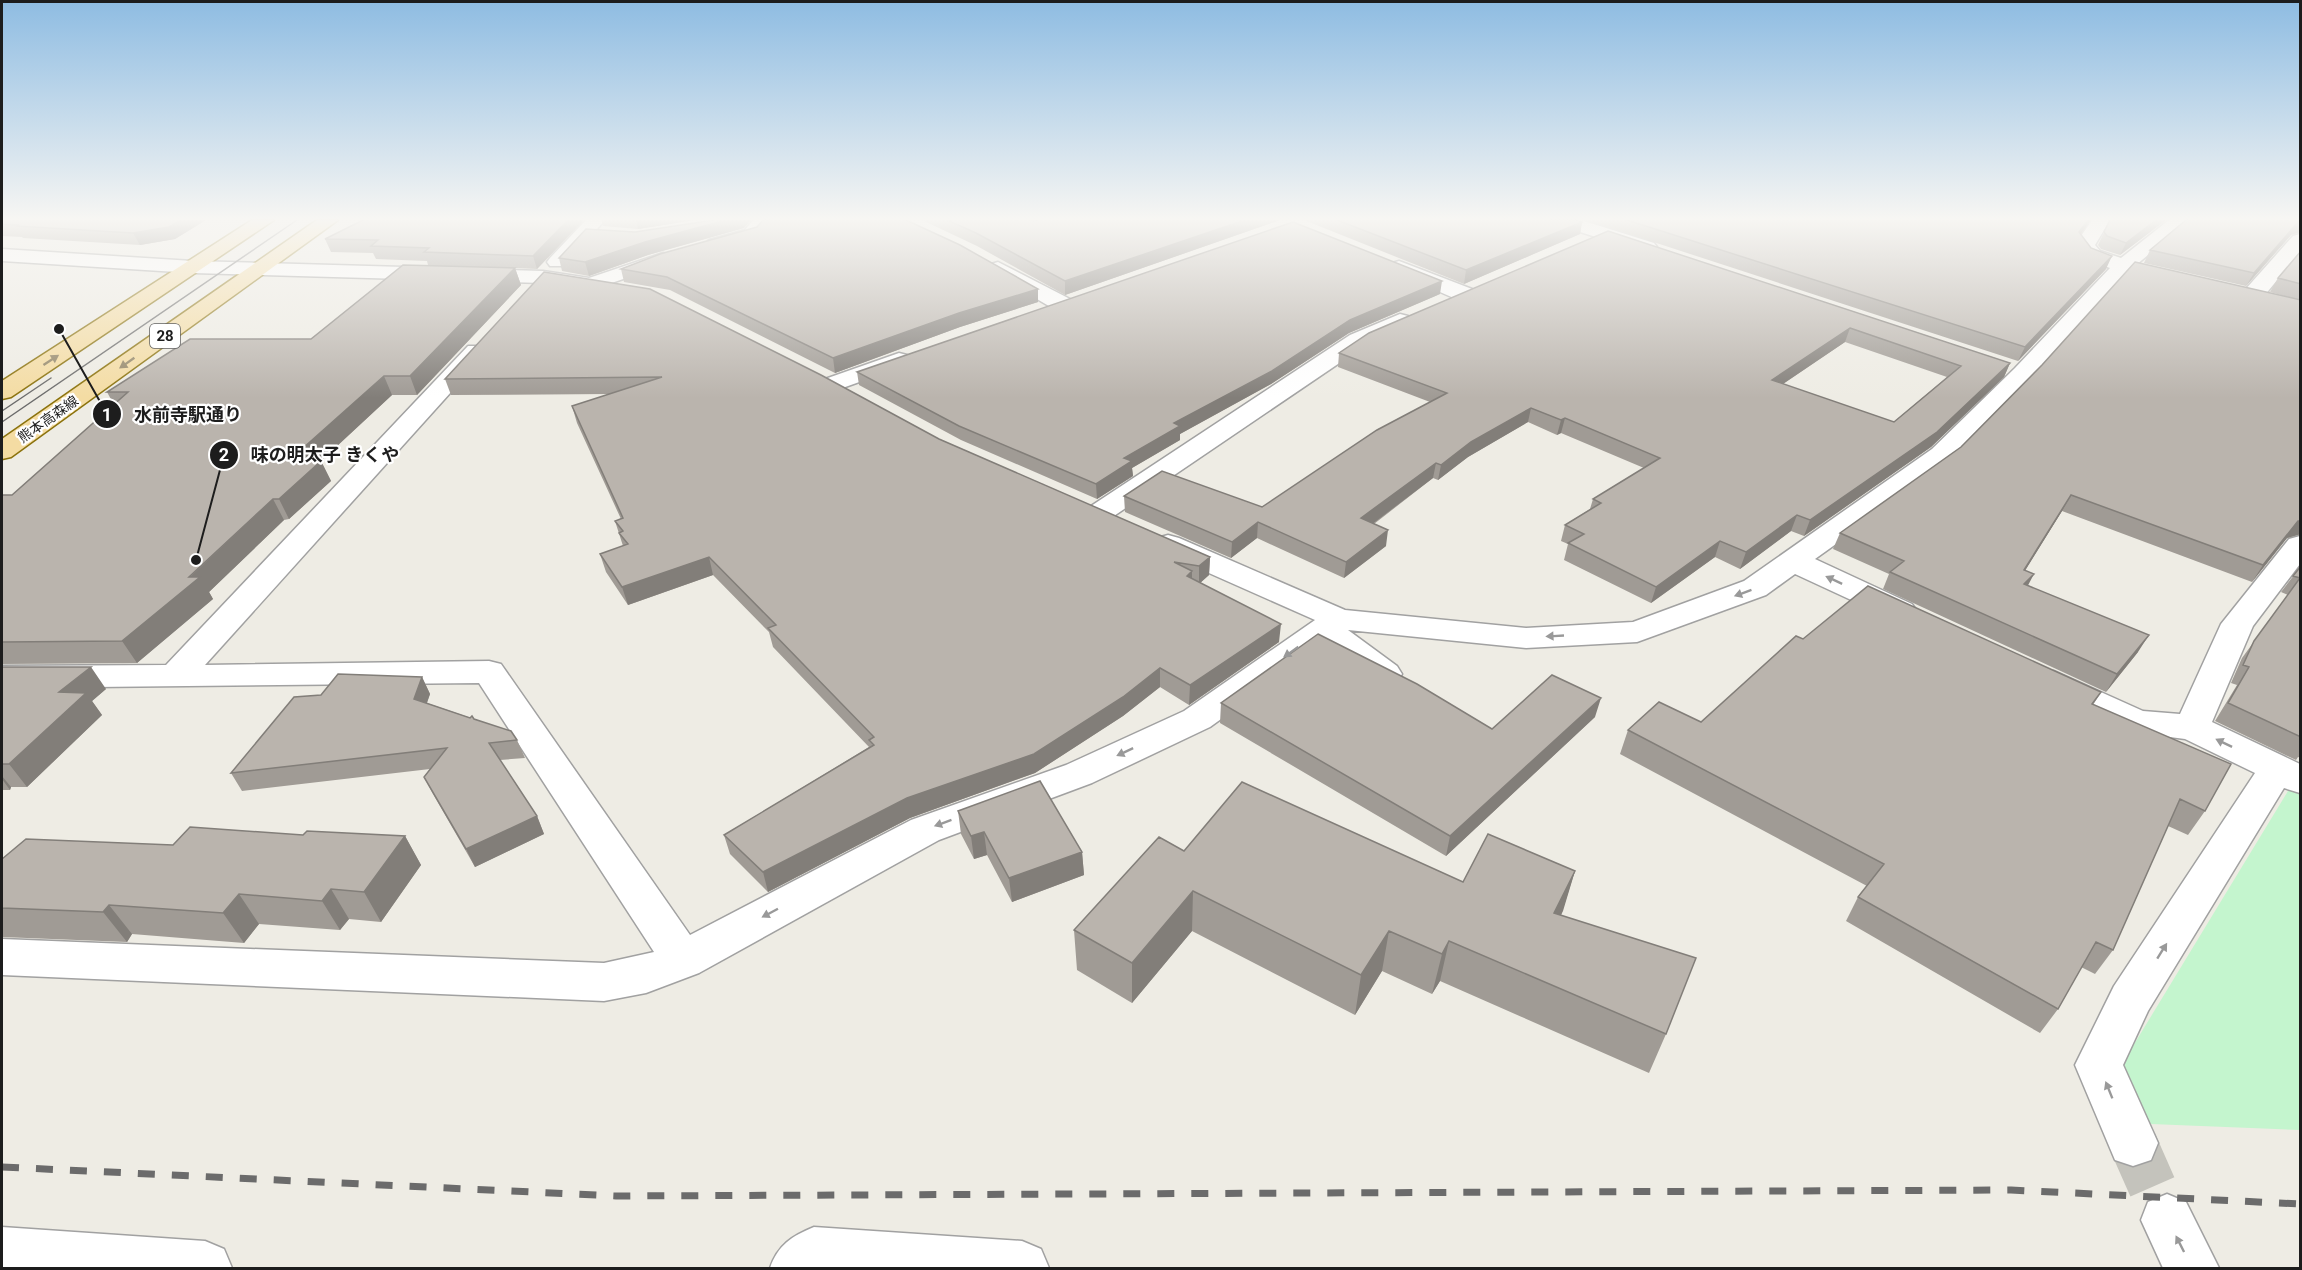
<svg xmlns="http://www.w3.org/2000/svg" width="2302" height="1270" viewBox="0 0 2302 1270" font-family="Roboto,'Noto Sans JP',sans-serif">
  <style>
    .park { fill: #c4f5ce }
    .lines { fill: none; stroke-linecap: round; stroke-linejoin: round }
    .minor-tunnel { stroke: #c4c3bc; stroke-width: 48; stroke-dasharray: 48 24; stroke-linecap: butt }
    .minor-casing { stroke: #a1a1a1; stroke-width: 3 }
    .major-casing { stroke: #8b720c; stroke-width: 3 }
    .minor { fill: #fff; fill-rule: evenodd }
    .major { fill: #f4dca3; fill-rule: evenodd }
    .tram { stroke: #6b6b6b; stroke-width: 1.5 }
    .rail { stroke: #6b6b6b; stroke-width: 7; stroke-dasharray: 17 17; stroke-linecap: butt }
    .wall { fill: #a09b95; fill-rule: evenodd }
    .shaded-wall { fill: #827e79 }
    .building { fill: #bab4ad; stroke: #827e79; stroke-width: 1.5; fill-rule: evenodd }
    .oneway { fill: #938667 }
    .oneway2 { fill: #999 }
    .labels { text-anchor: middle; dominant-baseline: central; stroke-width: 4.5; stroke-linejoin: round; paint-order: stroke }
    .far-street-label { font-size: 14px; fill: #1d1d1d; stroke: #fff }
    .shield { fill: #fff; stroke: #616161; stroke-width: 1.5 }
    .shield-label { font-size: 15px; font-weight: bold; fill: #1d1d1d }
    .leader { fill: none; stroke: #1d1d1d; stroke-width: 2 }
    .callout-dot { fill: #1d1d1d; stroke: #fff; stroke-width: 2 }
    .mark-label { font-size: 18px; text-anchor: middle; font-weight: bold; fill: #fff }
    .callout-label { font-size: 18px; text-anchor: middle; font-weight: bold; fill: #1d1d1d; stroke: #fff; stroke-width: 4.5; stroke-linejoin: round; paint-order: stroke }
  </style>
  <rect width="100%" height="100%" fill="#eeece4"/>
  <path class="park" d="M2291,786L2300,790V1130L2151,1124L2119,1069Z"/>
  <g class="lines">
    <path class="minor-tunnel" d="M2133,1143L2167,1220"/>
    <g class="minor-casing">
      <path id="minor" d="M586,220H605L564,266H550L547,262L550,258Z
        M753,220H771L759,238L716,250L709,248L706,244L709,240L745,230Z
        M1553,220H1581L1654,243L1657,247L1654,251H1640L1555,224Z
        M2092,220H2110L2095,245L2100,251L2121,258L2169,220H2190L2130,270L2033,378L1952,461L1815,559L1912,604L1917,611L1912,618L1901,621L1890,618L1795,574L1766,595L1637,642L1526,648L1348,630L1397,666L1402,674L1397,682C1369,689 1346,661 1325,644L1210,727L1092,783L939,840L699,973L646,993L604,1001L2,975V939L604,963L654,952L479,683L2,688V666L166,665L468,346H484L488,351L205,665L489,661L501,664L690,935L911,820L1066,765L1184,711L1315,620L1157,550L1153,544L1157,538L1168,535L1179,538L1345,610L1526,628L1633,622L1744,581L1932,449L2015,368L2110,268L2086,259L2075,245Z
        M2300,234V252L2260,301H2244L2241,296L2244,291L2293,236Z
        M2,249L193,261L543,271L589,278L663,253L670,255L673,259L670,263L591,290L543,283L193,273L2,261Z
        M1399,261L1472,289L1475,294L1472,299H1456L1392,271L1389,267L1392,263Z
        M998,262L1070,299L1073,304L1070,309H1054L991,272L988,268L991,264Z
        M1400,314L1408,316L1411,321L1408,326L1366,345L1108,520L1098,523L1088,520L1084,514L1088,508L1350,335Z
        M899,353L907,355L911,360L907,365L834,391L825,389L822,384L825,379Z
        M2300,536V564L2253,626L2212,722L2300,764V793L2284,788L2148,1011L2123,1065L2158,1143L2151,1160L2133,1166L2115,1160L2075,1065L2114,986L2255,773L2185,739L2124,731L2042,690L2037,682L2042,674L2054,671L2143,711L2180,714L2221,624L2289,539Z
        M2167,1194L2186,1202L2219,1268H2163L2141,1220L2148,1202Z
        M2,1227L205,1241L224,1249L232,1268H2Z
        M814,1227L1022,1241L1041,1249L1049,1268H770C778,1245 792,1236 814,1227Z"/>
    </g>
    <g class="major-casing">
      <path id="major" d="M252,220H274L11,397L2,399V381Z
        M317,220H338L11,457L2,459V439Z"/>
    </g>
    <use href="#minor" class="minor"/>
    <use href="#major" class="major"/>
    <path class="tram" d="M2,411L51,378
      M2,422L297,220"/>
    <path class="rail" d="M2,1167L616,1196L2011,1190L2300,1204"/>
  </g>
  <path class="wall" d="M2,220H206L175,239L140,245L23,238L22,237L2,236Z
    M584,220L537,269L515,268L521,285L417,395H392L321,461L331,481L289,519L284,520L209,592L213,599L137,663L2,664V495H12L114,405L107,392L311,339L428,265L427,261L376,259L373,253L331,252L325,239Z
    M602,220H695L638,229L603,226Z
    M922,220H1030L1033,221L1280,220L1065,295L977,246Z
    M1304,220H1576L1582,222L1580,234L1464,284Z
    M1586,220H2091L2080,234L2106,269L2018,361Z
    M2110,220H2166L2120,255L2101,249L2098,245Z
    M757,227L1038,289V302L960,327L835,373L670,290L624,282L621,269Z
    M744,228L648,255L589,276L562,271L559,258L635,232Z
    M1608,231L2010,363L2004,377L1931,447L1804,536L1791,531L1740,569L1715,557L1651,603L1564,560L1568,544L1561,541L1565,525L1590,509L1593,499L1644,468L1561,433L1557,435L1528,422L1468,457L1438,480L1433,478L1374,524L1386,546L1344,578L1257,538L1231,558L1125,512L1124,496L1262,507L1430,402L1338,367L1339,353ZM1845,342L1947,377L1894,422L1783,384Z
    M2291,235L2246,286L2144,263L2150,250Z
    M2301,251V534L2287,538L2252,582L2062,511L2025,570L2028,585L2138,652L2106,692L1883,589L1889,574L1833,549L1840,533L2292,298L2270,292L2278,278Z
    M544,272L939,439L1210,557L1209,575L1200,583L1279,642L1189,705L1160,687L1123,716L1035,773L910,818L768,892L730,854L724,835L869,747L773,647L769,632L713,575L628,605L606,572L600,554L623,546L615,521L621,519L577,423L572,406L610,394L451,395L445,379Z
    M1440,294L1349,333L1271,384L1180,434V440L1132,468L1133,476L1097,499L961,440L859,385L857,372Z
    M2301,566V758L2298,757L2296,760L2215,721L2237,685L2231,683L2242,658L2288,595L2281,592Z
    M1803,639L2101,692L2093,705L2205,811L2188,835L2168,826L2113,950L2095,974L2081,967L2058,1009L2040,1033L1846,921L1858,897L1867,886L1620,754L1628,730L1701,722Z
    M2,667L106,689L92,701L102,715L27,787H11L10,790H2Z
    M422,677L430,694L427,703L474,719L517,740L525,758L500,760L537,816L544,834L475,867L433,794L424,777L430,769L242,791L231,773L321,695Z
    M1221,703L1492,729L1595,717L1446,856L1220,723Z
    M958,811L1082,852L1084,875L1012,902L987,855L974,859L961,834Z
    M303,835L405,836L421,865L381,922L349,919L340,930L259,924L244,943L132,934L127,942L2,937V859Z
    M1184,851L1463,882L1575,871L1561,915L1666,1034L1649,1073L1440,981L1432,994L1382,971L1355,1015L1192,931L1132,1003L1077,970L1074,930Z"/>
  <path class="shaded-wall" d="M181,220H206L175,239L140,245L133,233Z
    M568,220H584L537,269L533,256Z
    M636,220H695L638,229Z
    M726,220H751L744,228L648,255L589,276L585,262L645,242Z
    M1245,220H1280L1065,295V281Z
    M2088,220H2091L2073,245L2079,232Z
    M2156,220H2166L2120,255L2126,243Z
    M2301,221V232L2291,235L2246,286L2254,273L2298,222Z
    M1582,222L1580,234L1464,284L1466,270Z
    M2112,256L2106,269L2018,361L2025,347Z
    M515,268L521,285L417,395L410,376Z
    M1442,281L1440,294L1349,333L1271,384L1180,434V440L1132,468L1133,476L1097,499L1096,484L1124,458L1174,423L1350,320Z
    M1038,289V302L960,327L835,373L833,358L959,313Z
    M1850,328L1845,342L1768,394L1772,380Z
    M2010,363L2004,377L1931,447L1804,536L1810,520Z
    M384,376L392,395L310,471L321,461L331,481L289,519L279,499L292,458Z
    M1531,408L1528,422L1468,457L1438,480L1441,465L1471,442Z
    M1565,418L1561,433L1557,435L1561,420Z
    M1436,463L1433,478L1359,534L1361,518Z
    M2071,495L2062,511L2015,587L2024,570Z
    M273,499L284,520L209,592L213,599L137,663L122,641Z
    M1797,515L1791,531L1740,569L1746,552Z
    M2298,521H2301V534L2287,538L2252,582L2263,565Z
    M1258,522L1257,538L1231,558L1232,542Z
    M1388,530L1386,546L1344,578L1346,562Z
    M1720,541L1715,557L1651,603L1656,587Z
    M709,557L713,575L628,605L622,587Z
    M1210,557L1209,575L1199,584V566Z
    M1192,571V590L1187,576Z
    M2034,574L2025,591L2024,584Z
    M1281,624L1279,642L1189,705L1190,685Z
    M2149,635L2138,652L2106,692L2117,674Z
    M91,667L106,689L92,701L102,715L27,787L9,764L59,692Z
    M1160,668V687L1123,716L1035,773L910,818L768,892L763,872Z
    M422,677L430,694L422,716L414,699Z
    M1601,698L1595,717L1446,856L1450,836Z
    M2,776L11,787L10,790L2,779Z
    M537,816L544,834L475,867L466,849Z
    M984,832L987,855L974,859L971,836Z
    M405,836L421,865L381,922L364,892Z
    M1082,852L1084,875L1012,902L1009,878Z
    M1575,871L1563,911L1542,953L1554,913Z
    M331,889L349,919L340,930L322,901Z
    M1193,891L1192,931L1132,1003V963Z
    M239,894L259,924L244,943L223,913Z
    M109,905L132,934L127,942L103,912Z
    M1389,931L1382,971L1355,1015L1361,975Z
    M1449,941L1440,981L1432,994L1442,954Z"/>
  <path class="building" d="M2,220H181L169,227L133,233L16,226L19,225L2,224Z
    M363,220H568L533,256L424,252L429,248L371,246L378,240L325,239Z
    M714,220H726L645,242L585,262L559,258L586,229L635,232Z
    M763,220H906L960,245L1038,289L959,313L833,358L667,277L621,269L660,254L757,227Z
    M947,220H1030L1033,221L1039,220H1245L1065,281L976,233Z
    M1337,220H1576L1582,222L1466,270Z
    M1627,220H2088L2079,232L2091,248L2112,256L2025,347Z
    M2110,220H2156L2126,243L2107,236L2104,232Z
    M2186,220H2301V221L2298,222L2254,273L2150,250Z
    M1293,222L1442,281L1350,320L1272,371L1174,423L1180,426L1124,458L1132,461L1096,484L959,426L857,372Z
    M1608,231L2010,363L1937,432L1810,520L1797,515L1746,552L1720,541L1656,587L1568,543L1584,534L1565,525L1601,503L1593,499L1660,458L1565,418L1561,420L1531,408L1471,442L1441,465L1436,463L1361,518L1388,530L1346,562L1258,522L1232,542L1124,496L1162,471L1262,507L1377,430L1447,393L1339,353L1369,333ZM1850,328L1961,366L1894,422L1772,380Z
    M2301,251V284L2278,278Z
    M2135,262L2301,300V521H2298L2263,565L2071,495L2024,570L2034,574L2024,584L2149,635L2117,674L1890,572L1904,561L1840,533L1961,447L2042,365Z
    M403,265L515,268L410,376H384L292,458L321,461L279,499H273L189,577H200L122,641L2,642V495H12L128,392H107L190,339H311Z
    M544,272L650,289L821,375L939,439L1210,557L1199,566L1174,562L1192,571L1187,576L1281,624L1190,685L1160,668L1123,697L1034,754L907,798L763,872L724,835L874,745L869,740L874,737L768,628L776,625L709,557L622,587L600,554L628,544L619,533L623,531L615,521L623,518L572,406L662,377L445,379Z
    M2301,566V737L2228,703L2249,667L2243,665L2254,641L2300,578L2293,576Z
    M1868,586L2101,692L2092,704L2231,764L2205,811L2180,799L2113,950L2096,942L2058,1009L1858,897L1884,864L1628,730L1659,702L1701,722L1796,636L1803,639Z
    M1318,634L1417,684L1492,729L1552,675L1601,698L1450,836L1221,703Z
    M2,667H91L59,692L86,693L9,764H2Z
    M338,674L422,677L414,699L470,718L472,716L474,719L511,731L517,740L489,743L537,816L466,849L424,777L447,748L231,773L294,697L321,695Z
    M1040,781L1082,852L1009,878L984,832L971,836L958,811Z
    M1242,782L1463,882L1488,834L1575,871L1554,913L1696,958L1666,1034L1449,941L1442,954L1389,931L1361,975L1193,891L1132,963L1074,930L1159,837L1184,851Z
    M190,827L303,835L307,831L405,836L364,892L331,889L322,901L239,894L223,913L109,905L103,912L2,908V859L26,839L173,845Z"/>
  <defs><path id="oneway-solid" d="M-6-.8H1V-3.2L6.5 0L1 3.2V.8H-6Z" transform="scale(1.5)"/></defs>
  <g class="oneway">
    <use href="#oneway-solid" transform="translate(51 360) rotate(-33)"/>
    <use href="#oneway-solid" transform="translate(127 363) rotate(145)"/>
  </g>
  <g class="oneway2">
    <use href="#oneway-solid" transform="translate(1834 580) rotate(-155)"/>
    <use href="#oneway-solid" transform="translate(1743 593) rotate(160)"/>
    <use href="#oneway-solid" transform="translate(1555 636) rotate(177)"/>
    <use href="#oneway-solid" transform="translate(1291 652) rotate(145)"/>
    <use href="#oneway-solid" transform="translate(2224 743) rotate(-154)"/>
    <use href="#oneway-solid" transform="translate(1125 752) rotate(155)"/>
    <use href="#oneway-solid" transform="translate(943 823) rotate(160)"/>
    <use href="#oneway-solid" transform="translate(770 913) rotate(152)"/>
    <use href="#oneway-solid" transform="translate(2162 951) rotate(-58)"/>
    <use href="#oneway-solid" transform="translate(2109 1090) rotate(-112)"/>
    <use href="#oneway-solid" transform="translate(2180 1244) rotate(-117)"/>
  </g>
  <linearGradient id="sky" x2="0" y2="1"><stop stop-color="#8ebce2"/><stop offset="0.55" stop-color="#f7f6f3"/><stop offset="1" stop-color="#f7f6f3" stop-opacity="0"/></linearGradient>
  <rect width="2302" height="398" fill="url(#sky)"/>
  <g class="labels">
    <g class="far-street-label">
      <text transform="translate(48 419) rotate(-35)">熊本高森線</text>
    </g>
    <rect class="shield" x="150" y="324" width="30" height="24" rx="4.5"/>
    <g class="shield-label">
      <text x="165" y="336">28</text>
    </g>
  </g>
  <path class="leader" d="M59 329L107 414M196 560L224 455"/>
  <g class="callout-dot">
    <circle cx="59" cy="329" r="6"/>
    <circle cx="196" cy="560" r="6"/>
    <circle cx="107" cy="414" r="15"/>
    <circle cx="224" cy="455" r="15"/>
  </g>
  <g class="mark-label">
    <text x="107" y="421">1</text>
    <text x="224" y="461">2</text>
  </g>
  <g class="callout-label">
    <text x="188" y="421">水前寺駅通り</text>
    <text x="325" y="461">味の明太子 きくや</text>
  </g>
  <rect width="2302" height="1270" fill="none" stroke="#1d1d1d" stroke-width="6"/>
</svg>
